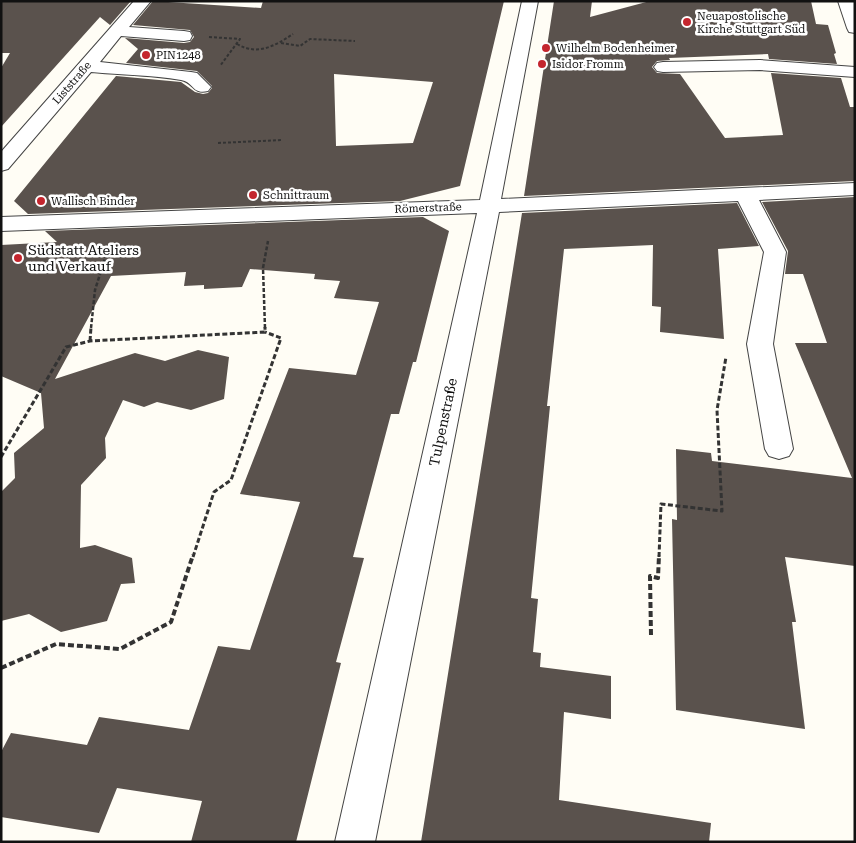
<svg xmlns="http://www.w3.org/2000/svg" width="856" height="843" viewBox="0 0 856 843" font-family="'Roboto Serif',serif">
  <style>
    .building { fill: #5a524d; fill-rule: evenodd }
    .lines { fill: none; stroke-linecap: round; stroke-linejoin: round }
    .minor-casing { stroke: #444; stroke-width: 2 }
    .path-far3 { stroke: #333; stroke-width: 2; stroke-dasharray: 3 2; stroke-linecap: butt }
    .path-far2 { stroke: #333; stroke-width: 2.5; stroke-dasharray: 4 2; stroke-linecap: butt }
    .path-far1 { stroke: #333; stroke-width: 3; stroke-dasharray: 5 2.5; stroke-linecap: butt }
    .path { stroke: #333; stroke-width: 4; stroke-dasharray: 6 3; stroke-linecap: butt }
    .minor { fill: #fff; fill-rule: evenodd }
    .poi-dot { fill: #c4262e; stroke: #fff; stroke-width: 2 }
    .labels { text-anchor: middle; dominant-baseline: central; stroke-width: 5; stroke-linejoin: round; paint-order: stroke }
    .far-poi-label { font-size: 11px; fill: #111; stroke: #fff; text-anchor: start }
    .far-street-label { font-size: 11px; fill: #111; stroke: #fff }
    .poi-label { font-size: 14px; fill: #111; stroke: #fff; text-anchor: start }
    .street-label { font-size: 14px; fill: #111; stroke: #fff }
  </style>
  <rect width="100%" height="100%" fill="#fffdf5"/>
  <path class="building" d="M1,1H131L110,25L100,17L1,127V68L10,53H1Z
    M153,1L261,8L263,1H504L460,186L400,201L28,214L14,201L116,76L181,82L195,92L203,94L208,93L212,88V86L197,71L126,63L138,49L125,38L184,43L190,42L194,37L190,30L133,25ZM334,74L433,82L413,143L336,146Z
    M554,1H592L590,17L650,1H811L816,24L828,25L836,53L834,54L837,64L769,59L768,54L669,58L670,60L657,61L652,67L657,73L680,74L725,138L783,135L771,73L841,78L850,107H855V181L524,196Z
    M855,197V566L785,557L796,622H792L805,729L676,710L672,519L677,520L676,449L711,453L712,461L852,478L795,343H827L803,274H785L788,251L762,202Z
    M737,203L759,246L718,249L724,339L660,332L661,307L652,306L653,245L564,249L547,406H550L531,598L538,599L533,652L541,653L540,667L611,676V719L564,712L559,800L711,823L709,842H421L522,213Z
    M423,217L449,231L416,362H413L399,414H391L353,557L364,558L336,662L341,663L296,842H191L202,801L117,788L99,833L1,817V752L11,733L87,745L99,717L189,730L218,646L250,650L300,502L240,494L289,368L356,375L379,302L334,298L340,281L314,279L315,274L250,269L242,287L204,289V285L184,286L186,272L111,276L55,379L135,353L165,361L198,350L229,357L224,399L191,410L157,402L144,407L123,400L105,438L106,458L81,485L80,548L95,545L132,558L135,583L121,584L107,621L61,632L29,614L1,621V492L15,478L14,453L44,428L41,393L1,376V245L57,242L45,231Z"/>
  <g class="lines">
    <g class="minor-casing">
      <path id="minor" d="M134,1H151L129,27L184,31L190,32L192,36L190,40L184,41L121,36L100,62L191,72L197,73L211,87L208,91C192,95 194,82 181,80C152,75 121,75 91,72L8,169L1,171V152Z
        M522,1H538L501,199L855,183V195L759,200L786,252L773,344L793,449L789,456L779,459L769,456L765,449L747,344L764,252L738,201L499,212L375,842H335L477,213L1,231V217L480,200Z
        M838,1H854L855,33L849,32L847,28Z
        M760,60L855,67V77L760,70L663,72L657,71L654,67L657,63L663,62Z"/>
    </g>
    <path class="path-far3" d="M209,37L240,39L220,66
      M281,43L300,46L310,39L355,41
      M237,44C257,56 275,46 293,34
      M218,143L282,140"/>
    <path class="path-far2" d="M91,328L95,290L108,249
      M265,328L263,268L268,241"/>
    <path class="path-far1" d="M90,341L91,327
      M1,457L66,347L90,341L265,332V327
      M193,557L214,492L231,480L281,338L265,332
      M659,557L661,504L722,511L717,410L726,357"/>
    <path class="path" d="M651,635L650,576L658,578L659,555
      M1,668L56,644L120,649L171,622L193,555"/>
    <use href="#minor" class="minor"/>
  </g>
  <g class="poi-dot">
    <circle cx="687" cy="22" r="5"/>
    <circle cx="546" cy="48" r="5"/>
    <circle cx="146" cy="55" r="5"/>
    <circle cx="542" cy="64" r="5"/>
    <circle cx="253" cy="195" r="5"/>
    <circle cx="41" cy="201" r="5"/>
    <circle cx="18" cy="258" r="5"/>
  </g>
  <g class="labels">
    <g class="far-poi-label">
      <text x="697" y="16">Neuapostolische<tspan x="697" dy="13">Kirche Stuttgart Süd</tspan></text>
      <text x="556" y="48">Wilhelm Bodenheimer</text>
      <text x="156" y="55">PIN1248</text>
      <text x="552" y="64">Isidor Fromm</text>
      <text x="263" y="195">Schnittraum</text>
      <text x="51" y="201">Wallisch Binder</text>
    </g>
    <g class="far-street-label">
      <text transform="translate(72 83) rotate(-49)">Liststraße</text>
      <text transform="translate(428 208) rotate(-2)">Römerstraße</text>
    </g>
    <g class="poi-label">
      <text x="28" y="250">Südstatt Ateliers<tspan x="28" dy="16">und Verkauf</tspan></text>
    </g>
    <g class="street-label">
      <text transform="translate(443 422) rotate(-78)">Tulpenstraße</text>
    </g>
  </g>
  <rect width="856" height="843" fill="none" stroke="#111111" stroke-width="5"/>
</svg>
